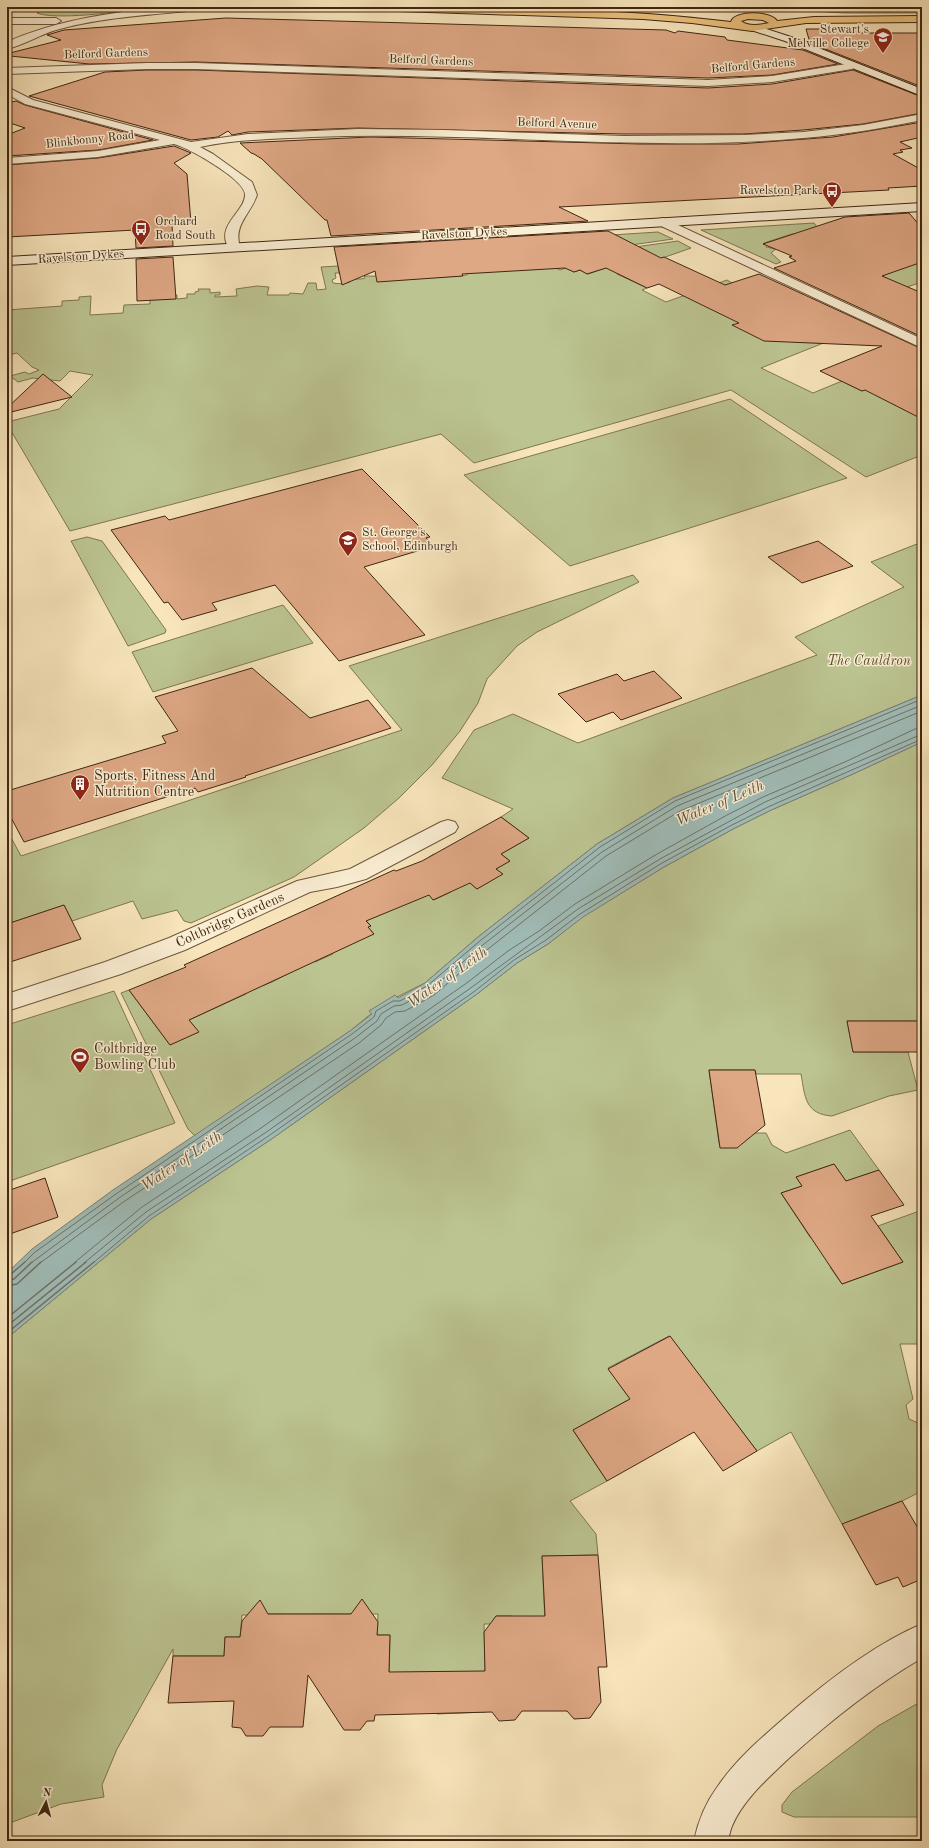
<svg xmlns="http://www.w3.org/2000/svg" width="929" height="1848" viewBox="0 0 929 1848" font-family="'Old Standard TT',serif">
  <style>
    .green { fill: #bcc592; stroke: #7e7652 }
    .water { fill: #a0bdb9; stroke: #7a8176 }
    .lines { fill: none; stroke-linecap: round; stroke-linejoin: round }
    .shore-far1 { stroke: #707265; stroke-width: 1 }
    .shore { stroke: #707265; stroke-width: 1.5 }
    .building { fill: #dfa885; stroke: #402611 }
    .street-casing { stroke: #6e563c; stroke-width: 2 }
    .secondary-casing { stroke: #402611; stroke-width: 2 }
    .primary-casing { stroke: #402611; stroke-width: 2 }
    .street { fill: #faeed3; fill-rule: evenodd }
    .secondary { fill: #faeed3; fill-rule: evenodd }
    .primary { fill: #ecc27e; fill-rule: evenodd }
    .labels { text-anchor: middle; dominant-baseline: central; stroke-width: 3; stroke-linejoin: round; paint-order: stroke }
    .far-poi-label { font-size: 12px; fill: #402611; stroke: #faeed3; text-anchor: end }
    .far-street-label { font-size: 12px; fill: #402611; stroke: #faeed3 }
    .park-label { font-size: 14px; font-style: italic; fill: #5f4e31; stroke: #faeed3 }
    .poi-label { font-size: 14px; fill: #402611; stroke: #faeed3; text-anchor: start }
    .street-label { font-size: 14px; fill: #402611; stroke: #faeed3 }
    .water-label { font-size: 15px; font-style: italic; fill: #5d5343; stroke: #faeed3 }
  </style>
  <rect width="100%" height="100%" fill="#f8e5bc"/>
  <filter id="stains"><feTurbulence type="fractalNoise" baseFrequency=".005" numOctaves="4"/><feColorMatrix values="0 0 0 0 .2 0 0 0 0 .09 0 0 0 0 .02 0 0 0 .5 -.17"/></filter>
  <radialGradient id="worn" r=".72"><stop offset=".6" stop-color="#630" stop-opacity="0"/><stop offset="1" stop-color="#630" stop-opacity=".3"/></radialGradient>
  <path class="green" d="M64,7H139C123,13 52,20 37,13L42,9L61,10Z
    M632,7L661,9L675,7H828L790,8L791,10L836,12L632,8Z
    M835,7H922V13H843L805,10L828,9Z
    M814,223L822,233L792,234L764,243L767,245L766,247L776,249L771,253L781,262L776,264L701,230Z
    M658,232L673,239L631,245L596,236Z
    M678,241L691,248L617,274L647,288L642,290L666,302L727,280L732,283L826,342L761,368L813,393L842,381L862,391L891,378L922,419V455L866,477L731,390L474,463L441,434L70,531L7,424V422L59,409L93,375L70,371L60,381L33,378L18,382L10,376L25,372L29,374L39,370L32,367L17,353L9,355L7,353V310L62,306V301L79,300V297L91,296L90,315L123,313L124,305L150,304L149,281L168,295H177V299L187,298V294H195V292L199,291L198,289H210V293L220,292V295H215V297L237,296L236,289L257,286L269,287L267,295H289L290,293L303,294L308,283H316L317,290L326,289L321,267L338,266L339,273H335L336,278L332,280L333,283C338,284 345,284 350,282V279H361L365,278L364,276L444,277L467,275V273L523,253L560,270L566,268L574,272L580,270L588,274L621,263L635,247Z
    M922,245V284L919,283L904,288L855,286L887,274Z
    M730,399L847,478L570,566L464,475Z
    M87,537L102,541L166,630L165,633L128,646L71,541Z
    M922,542V695L673,798L597,844L478,937L425,983L369,1011L372,1013L350,1031L195,1136L188,1129L121,993L129,990L170,1045L198,1032L189,1020L246,994L240,986H262L272,982L297,969L308,955L315,962L333,954L327,947L373,933L368,927L371,926L363,917L428,894L434,900L451,892L429,857L434,854L477,889L502,874L496,869L510,861L501,854L529,838L501,817L513,809L442,778L474,730L513,714L578,743L817,655L795,637L904,587L871,562Z
    M633,575L639,582L537,632L517,646L487,679L478,703L460,731L432,765L399,798L364,828L294,877L191,923L184,921L177,910L142,919L133,901L72,921L64,905L7,924V830L21,856L402,730L349,666Z
    M283,605L313,643L153,692L132,652Z
    M922,742V1021H847L853,1052H908L918,1090L889,1096L832,1116C805,1114 805,1097 801,1074H756L755,1070H709L719,1143L726,1148L741,1133H766L772,1145L786,1153L850,1130L879,1170L846,1181L834,1164L796,1177L802,1186L781,1193L810,1237L847,1260L830,1267L842,1284L903,1262L878,1226L922,1210V1344H900L913,1399L906,1405L909,1419L918,1423L922,1435V1491L902,1501L842,1524L791,1432L757,1451L669,1336L608,1368L630,1399L573,1430L607,1481L570,1501L596,1534L598,1555L542,1556L545,1623L517,1622L512,1616H496L491,1624H484L486,1712L437,1714V1672L389,1685L390,1635H377L378,1614H372L357,1606L352,1614H267L263,1607H254L248,1615H242L240,1637H225L224,1656H173V1649L117,1749L102,1785L104,1797L61,1804L7,1824V1338L151,1219L270,1140L477,994L517,963L548,944L582,917L664,867L733,829L769,811L853,774Z
    M114,991L175,1123L7,1182V1025Z
    M922,1701V1817H794L782,1812V1805L792,1792L878,1726Z"/>
  <path class="water" d="M922,695V742L853,774L769,811L733,829L664,867L583,917L548,944L517,963L477,994L270,1140L151,1219L7,1338V1273L32,1249L113,1190L350,1031L372,1014L369,1011L395,995L398,998L425,983L478,937L597,844L673,798Z"/>
  <g class="lines">
    <path class="shore-far1" d="M24,1263L35,1252L116,1194L352,1034L374,1017L376,1011L393,1001H400L427,986L481,940L600,847L675,801L922,699
      M31,1263L119,1198L355,1038L377,1021L381,1014L394,1006L402,1005L430,990L484,944L602,852L677,806L922,705
      M40,1263L122,1203L359,1043L381,1025L386,1018L395,1012L405,1011L434,995L488,949L606,856L680,811L922,711
      M74,1263L142,1207L261,1128L468,982L508,951L539,931L575,904L657,854L727,815L763,797L847,761L915,729L922,728
      M84,1263L146,1212L265,1133L472,987L578,909L660,859L765,802L922,734
      M93,1263L149,1216L267,1137L475,991L514,960L546,940L580,914L662,863L732,825L768,807L922,739"/>
    <path class="shore" d="M7,1275L11,1274L25,1262
      M7,1280L14,1279L32,1262
      M7,1286L17,1284L41,1262
      M7,1318L76,1262
      M7,1326L86,1262
      M7,1333L94,1262"/>
  </g>
  <path class="building" d="M226,18L666,30L675,33L678,31L725,37L727,40L803,50L838,64L772,75L708,78L196,62L89,64L10,56V53L61,40L47,35L64,30Z
    M806,29H858L860,33H922V87L810,43Z
    M147,70H196L708,88L772,84L853,70L922,97V113L863,124L803,130L744,134H624L358,128L248,132L232,135L228,131L218,137L191,140L29,96L105,72Z
    M16,101L25,105L153,140L98,150L7,156V135L25,128L7,122V103Z
    M922,122V137L900,142L912,148L900,150L903,152L893,154L922,170V186L888,188L889,190L559,207L588,221L331,236L327,220H325L262,159L254,154L251,153L240,143L370,137L640,144H738L833,137Z
    M174,146L191,153L174,163L187,174L191,223L172,224L173,246L136,248L135,230L7,237V165L98,158Z
    M909,213L922,228V262L882,276L922,293V337L774,268L796,261L789,257L792,256L763,244L845,217Z
    M608,231L661,258L664,257L725,285L759,274L922,349V419L865,390L862,391L820,371L882,346L764,341L732,325L739,323L659,284L647,288L606,268L587,274L580,270L574,272L565,268L462,274L463,276L377,282L375,271L342,285L334,247Z
    M173,257L176,299L137,301L136,259Z
    M43,374L72,397L7,413V408Z
    M362,469L430,537L426,538L434,546L364,567L425,635L339,661L275,585L212,603L217,610L182,620L168,602L164,603L111,530L165,516L169,520Z
    M818,541L853,566L802,583L768,557Z
    M252,668L310,718L368,700L391,728L245,776L246,777L198,792L195,788L24,842L7,810V791L166,743L162,736L178,731L155,697Z
    M654,671L682,698L621,720L613,712L586,722L558,694L617,674L624,681Z
    M501,817L529,838L501,854L510,861L496,869L503,874L477,889L470,883L433,900L429,895L366,921L371,926L368,927L374,934L189,1020L199,1032L170,1045L129,990L186,967L184,965L394,870L396,871L422,861Z
    M64,905L81,939L7,963V924Z
    M847,1021H922V1052H853Z
    M709,1070H755L765,1125L737,1148H720Z
    M834,1164L846,1181L879,1170L904,1205L871,1216L903,1262L842,1284L781,1193L802,1186L796,1177Z
    M45,1178L58,1217L7,1235V1191Z
    M670,1336L757,1451L723,1471L694,1432L607,1481L573,1430L630,1399L608,1369Z
    M902,1501L922,1535V1579L903,1587L898,1577L876,1585L842,1524Z
    M598,1555L607,1667H598L601,1702L590,1718L574,1719L567,1711H522L515,1720L499,1721L492,1712L375,1715L374,1721H367L360,1730H344L308,1675L303,1727H270L263,1736H246L241,1728L232,1727L234,1701L168,1703L173,1656H224L225,1637H240L242,1621L260,1600L268,1614H351L362,1599L378,1622L377,1635H390L389,1672L485,1671L484,1632L496,1616H545L542,1556Z"/>
  <g class="lines">
    <g class="street-casing">
      <path id="street" d="M170,7H203L198,10C151,15 102,17 56,30C39,35 24,45 7,49V42C59,19 114,12 170,7Z
        M7,18H56L61,21L56,24H7Z
        M147,63H196L708,80L772,76L852,63L857,66L852,69L772,82L708,86L196,69H147L7,74V68Z
        M7,87L33,100L191,142L248,134L358,129L444,130L624,136L744,135L803,132L863,125L922,114V120C883,128 843,135 803,138C716,146 629,143 542,140C465,137 389,134 312,137C275,139 237,139 200,147L213,154L252,182L257,195C250,215 233,225 240,247L238,250H230C213,226 246,212 245,194C244,179 189,148 174,144L98,157L7,164V158L98,151L160,140L25,104L7,94Z
        M663,218L922,339V348L659,225L657,222L659,219Z
        M448,820L455,822L458,827L455,832L366,879L337,887L310,892L185,950L121,974L7,1011V994L105,962L169,938L297,881L350,869L441,822Z
        M922,1624V1658C874,1686 830,1721 788,1759C768,1778 743,1800 732,1826C730,1831 729,1836 728,1841H694C698,1821 706,1802 718,1786C736,1760 759,1740 782,1720C822,1685 872,1645 922,1624Z"/>
    </g>
    <g class="secondary-casing">
      <path id="secondary" d="M754,25L791,37L922,89V96L785,41L751,30L749,28L751,26Z
        M922,203V211L7,265V257Z"/>
    </g>
    <g class="primary-casing">
      <path id="primary" d="M364,7C486,7 610,7 731,22C734,10 771,11 777,21L814,17L922,16V22L806,23L752,31L692,23L643,19L369,10ZM748,19L763,20L769,23C759,25 749,27 741,21Z"/>
    </g>
    <use href="#street" class="street"/>
    <use href="#secondary" class="secondary"/>
    <use href="#primary" class="primary"/>
  </g>
  <defs>
    <g id="school-pin" transform="scale(1)"><path d="M0 17L-7.5 6A9.5 9.5 0 1 1 7.5 6Z" fill="#8f2418" stroke="#faeed3"/><path d="M0-5L7-2L0 1L-7-2ZM-4 1L0 2.5L4 1V4Q0 6-4 4Z" fill="#fff"/></g>
    <g id="bus-pin" transform="scale(1)"><path d="M0 17L-7.5 6A9.5 9.5 0 1 1 7.5 6Z" fill="#8f2418" stroke="#faeed3"/><path d="M-5-6H5V4H4V6H2V4H-2V6H-4V4H-5ZM-3.5-4V0h7V-4ZM-3.5 1.2v1.5H-2V1.2ZM2 1.2v1.5H3.5V1.2Z" fill="#fff"/></g>
    <g id="building-pin" transform="scale(1)"><path d="M0 17L-7.5 6A9.5 9.5 0 1 1 7.5 6Z" fill="#8f2418" stroke="#faeed3"/><path d="M-4-6H4V6H1V3H-1V6H-4ZM-2.5-4.3h1.7v1.8h-1.7ZM.8-4.3h1.7v1.8H.8ZM-2.5-1h1.7V.8h-1.7ZM.8-1h1.7V.8H.8Z" fill="#fff"/></g>
    <g id="stadium-pin" transform="scale(1)"><path d="M0 17L-7.5 6A9.5 9.5 0 1 1 7.5 6Z" fill="#8f2418" stroke="#faeed3"/><path d="M0-5a6.5 5 0 1 0 0 10a6.5 5 0 1 0 0-10ZM-3.5-1.8h7v3.6h-7Z" fill="#fff"/></g>
  </defs>
  <g fill-rule="evenodd">
    <use href="#school-pin" x="883" y="37"/>
    <use href="#bus-pin" x="832" y="191"/>
    <use href="#bus-pin" x="141" y="229"/>
    <use href="#school-pin" x="348" y="540"/>
    <use href="#building-pin" x="80" y="784"/>
    <use href="#stadium-pin" x="80" y="1057"/>
  </g>
  <g class="labels">
    <g class="far-poi-label">
      <text x="869" y="30">Stewart's<tspan x="869" dy="14">Melville College</tspan></text>
      <text x="818" y="191">Ravelston Park</text>
      <text x="155" y="222" text-anchor="start">Orchard<tspan x="155" dy="14">Road South</tspan></text>
      <text x="362" y="533" text-anchor="start">St. George's<tspan x="362" dy="14">School, Edinburgh</tspan></text>
    </g>
    <g class="far-street-label">
      <text transform="translate(106 54) rotate(-2)">Belford Gardens</text>
      <text transform="translate(431 61) rotate(2)">Belford Gardens</text>
      <text transform="translate(753 66) rotate(-5)">Belford Gardens</text>
      <text transform="translate(557 124) rotate(2)">Belford Avenue</text>
      <text transform="translate(90 140) rotate(-6)">Blinkbonny Road</text>
      <text transform="translate(464 234) rotate(-3)">Ravelston Dykes</text>
      <text transform="translate(81 257) rotate(-4)">Ravelston Dykes</text>
    </g>
    <g class="park-label">
      <text x="869" y="661">The Cauldron</text>
    </g>
    <g class="poi-label">
      <text x="94" y="776">Sports, Fitness And<tspan x="94" dy="16">Nutrition Centre</tspan></text>
      <text x="94" y="1049">Coltbridge<tspan x="94" dy="16">Bowling Club</tspan></text>
    </g>
    <g class="street-label">
      <text transform="translate(230 920) rotate(-24)">Coltbridge Gardens</text>
    </g>
    <g class="water-label">
      <text transform="translate(720 804) rotate(-23)">Water of Leith</text>
      <text transform="translate(448 978) rotate(-35)">Water of Leith</text>
      <text transform="translate(182 1162) rotate(-34)">Water of Leith</text>
    </g>
  </g>
  <rect width="929" height="1848" fill="none" stroke="#f8e5bc" stroke-width="24"/>
  <rect x="8" y="8" width="913" height="1832" fill="none" stroke="#402611" stroke-width="2"/>
  <rect x="12" y="12" width="905" height="1824" fill="none" stroke="#402611"/>
  <g transform="translate(46 1802) rotate(6)" stroke="#faeed3" stroke-width="3" paint-order="stroke">
  <path d="M0-3L7 15L0 10L-7 15Z" fill="#402611"/>
  <text y="-6" font-size="11" font-weight="bold" text-anchor="middle" fill="#402611">N</text>
  </g>
  <rect width="100%" height="100%" filter="url(#stains)"/>
  <rect width="100%" height="100%" fill="url(#worn)"/>
</svg>
